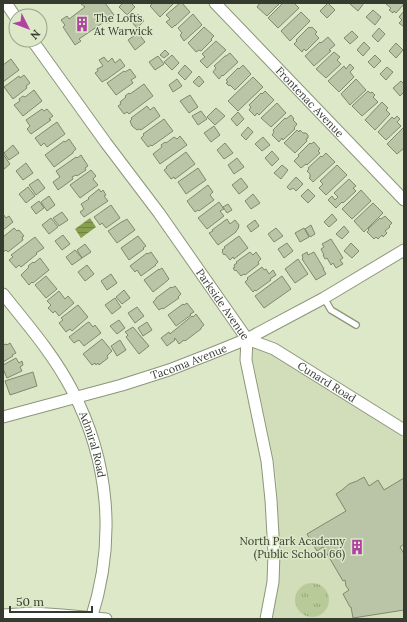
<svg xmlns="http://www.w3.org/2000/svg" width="407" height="622" viewBox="0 0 407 622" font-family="Lora,serif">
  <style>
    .built { fill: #d1deb9 }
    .park { fill: url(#park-tufts) }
    .water { fill: url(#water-rules) }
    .building { fill: #bac4a6; stroke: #7f896d }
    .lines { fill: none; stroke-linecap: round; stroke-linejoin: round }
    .lane-casing { stroke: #8c967a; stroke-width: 8 }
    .street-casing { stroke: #8c967a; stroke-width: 13 }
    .lane { stroke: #fff; stroke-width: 5.5 }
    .street { stroke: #fff; stroke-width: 11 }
    .labels { text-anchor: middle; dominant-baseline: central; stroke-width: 3; stroke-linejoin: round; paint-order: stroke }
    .poi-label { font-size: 11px; fill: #363b2f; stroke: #dde8c9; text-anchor: start }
    .street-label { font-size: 11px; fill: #363b2f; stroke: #dde8c9 }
  </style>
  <defs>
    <pattern id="park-tufts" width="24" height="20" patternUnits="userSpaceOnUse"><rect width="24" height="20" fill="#b9ca99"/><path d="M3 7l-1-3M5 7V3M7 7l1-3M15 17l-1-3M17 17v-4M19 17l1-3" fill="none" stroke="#97a57d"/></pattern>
    <pattern id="water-rules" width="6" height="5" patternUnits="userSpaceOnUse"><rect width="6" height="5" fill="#879f4f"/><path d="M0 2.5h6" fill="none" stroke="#6f8342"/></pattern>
  </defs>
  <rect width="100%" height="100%" fill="#dde8c9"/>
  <path class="built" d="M255,347L271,353L404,438V619H273L278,579L279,554L277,483L274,461L252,354L253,349Z"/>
  <path class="park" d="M295 600a17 17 0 1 1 34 0a17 17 0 1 1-34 0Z"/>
  <path class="water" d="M90,218L96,227L81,238L75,229Z"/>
  <path class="building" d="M80,3H105L114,15L112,16L111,21L108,23L104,22L79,39L81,41L75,45L63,27L65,25L61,20L67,16L69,19L85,7Z
    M123,3H131L135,7L127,15L119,7Z
    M153,3H174L160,17L150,6Z
    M180,3H182L190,12L175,26V25L172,28L166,22L170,19L166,15Z
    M260,3H280L267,16L257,7Z
    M283,3H294L299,8L278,28L268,18Z
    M328,3L335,10L327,18L320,11Z
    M351,3H364L358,11L350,4Z
    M387,3H404V4L396,13L394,11L393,13L389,10L391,8L386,4Z
    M373,10L381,17L375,25L366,17Z
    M404,11V27L399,23L402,20L399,17Z
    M301,12L310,21L290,41L281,31Z
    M138,14L144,21L137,28L131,21Z
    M193,14L202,25L184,41L180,35L182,33L178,28Z
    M204,27L214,36L211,39L212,40L201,51L199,50L196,52L188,43Z
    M309,27L310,28L312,27L317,32L315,34L319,38L306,51L304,49L302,52L294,44L297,41L296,40Z
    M379,28L385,34L378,42L372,36Z
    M352,31L358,37L350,44L344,38Z
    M138,33L145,42L135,50L128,40Z
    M328,37L335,45L329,50L331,51L314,66L305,56L320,42L321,43Z
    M216,41L226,50L207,68L200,61L205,57L202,54Z
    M364,42L370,48L363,56L357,50Z
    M396,43L403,50L396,58L389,51Z
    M165,50L169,54L164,58L160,55Z
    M334,52L340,57L337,60L341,64L326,78L316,69Z
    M230,53L238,62L223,76L222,75L219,79L213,72L216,68L214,66L225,56H226Z
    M172,55L179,63L172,70L164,62Z
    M375,55L381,61L374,68L368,62Z
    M158,56L164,64L155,70L149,62Z
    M104,57L108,62L112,58L115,63L120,59L125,66L106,80H105L102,82L95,73L98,71L97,69L103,66L99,60Z
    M11,59L19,70L3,82V65Z
    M350,64L354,68L350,72L354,77L339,92L328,81L344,66L346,69Z
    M185,65L192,72L185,80L178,73Z
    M243,65L251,74L235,90L230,85L229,86L226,83L228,82L226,80L238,68L239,69Z
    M387,67L393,72L386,80L380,74Z
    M130,69L136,77L131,80L133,83L116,95L107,83L124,71L125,72Z
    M24,75L30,83L26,86L27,88L13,99L4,87L19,76L20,78Z
    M199,76L204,82L199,87L193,82Z
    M253,77L263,87L238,111L228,101Z
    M177,79L182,86L173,92L169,85Z
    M356,79L366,90L350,105L341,94Z
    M401,81L404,84V92L400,96L393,88Z
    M144,84L153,96L129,114L127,112L124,114L118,106L121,104L120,102L126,97L125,96L129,93L130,94Z
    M34,90L42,101L23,116L14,105L20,101L19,99L23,96L25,97Z
    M265,91L274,100L259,115L257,113L255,116L249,110L251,107L249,105L261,93L262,94Z
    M368,91L370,93L372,92L375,95L373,97L378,102L362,116L352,106Z
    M190,95L198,107L189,113L180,101Z
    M382,102L388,108L386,110L390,114L375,130L365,120Z
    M277,103L286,113L271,127L261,118Z
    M147,106L150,110L154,107L160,116L141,130L139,129L137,130L132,126L130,121L132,119L131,118Z
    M216,108L225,116L215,125L207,117Z
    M42,109L44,111L47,109L53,116L49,119L51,120L31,134L27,129L30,126L26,120Z
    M201,111L207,119L198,125L192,116Z
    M238,112L244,119L237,126L231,119Z
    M291,115L294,119L293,120L297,124L294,128L295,129L283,140L282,138L279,142L272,135L274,132L273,130L285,118L286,119Z
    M397,116L400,119L397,122L401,126L386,140L378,132L392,117L394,119Z
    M164,119L173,131L152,146L151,145L148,147L141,138L144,135L143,134Z
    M57,122L65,134L47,147L44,143L41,146L35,138Z
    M214,126L220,135L211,142L204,133Z
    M248,127L253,132L246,140L241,135Z
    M403,128L404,130V148L397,154L387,144Z
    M297,130L299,132L300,130L303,133H306L308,135V138L306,139L307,141L295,153L284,143Z
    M180,136L187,145L160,164L153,154L162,147L161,145L165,142L166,143L174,137L177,139Z
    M263,137L270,145L262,151L255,144Z
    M69,139L76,149L73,152V153L54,167L45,155L64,141L65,142Z
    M314,142L320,149L318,151L320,153L307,165L306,164L301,168L294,161L299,156L298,155L310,143L311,144Z
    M225,143L233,153L224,159L217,150Z
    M13,145L19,153L9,160L4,153Z
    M272,151L279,159L272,166L265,158Z
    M186,152L195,164L175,179L174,177L171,179L164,170L167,168L166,167Z
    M326,153L335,162L313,182L309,178H310V174L307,171L309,169L308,168L321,156L322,157Z
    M3,154L10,164L3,170Z
    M81,155L88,166L85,168L86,170L77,176L76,175L72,177L73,179L58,190L53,182L60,177L56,171L76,157L77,158Z
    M237,158L244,167L234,174L228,165Z
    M26,163L33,173L23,180L16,171Z
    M282,165L288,170L281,179L274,173Z
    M337,165L347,175L326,195L319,188L323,184L320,181Z
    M198,168L206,180L186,194L178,182Z
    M91,170L96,176L93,179L98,185L80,198L70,185Z
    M296,177L303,184L296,191L293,188L290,190L287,187Z
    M241,178L248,187L239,194L232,185Z
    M38,179L45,188L36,195L29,185Z
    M349,179L356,186L353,188L356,191L343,203L342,202L336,208L328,200L332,196L335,200L338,197L334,193Z
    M208,185L213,192L210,195L214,200L199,211L198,210L195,212L187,201Z
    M28,187L35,196L26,203L19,194Z
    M99,189L101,192L103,190L106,195L104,196L108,201L84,217L80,212L84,209L81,204L89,199L88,198Z
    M308,189L315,196L308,203L301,196Z
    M361,190L371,201L352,219L342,209Z
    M253,194L260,203L251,209L245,201Z
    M49,196L55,205L47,211L41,202Z
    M39,201L44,208L36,214L31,207Z
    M219,202L224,209L220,211L224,216L207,229L198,218Z
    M373,203L383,213L364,232L354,221Z
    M228,204L232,210L227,213L223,207Z
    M111,205L120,218L106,228L102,223L100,225L94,217Z
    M62,212L68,220L59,226L53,218Z
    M3,214L6,218L9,216L13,222L3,230Z
    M332,214L337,220L329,227L324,222Z
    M385,216L392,223L389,226L390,227L385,231L387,233L383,237L382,235L378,239L376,237L374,239L367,232L369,230L368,229L380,218L381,219Z
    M51,218L58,227L49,234L42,225Z
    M127,219L135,230L117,243L108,231L123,221H124Z
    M227,219L230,224L235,220L239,225L238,229L236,231V232L218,245L209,233L213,231L212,230Z
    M255,220L259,226L251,232L247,226Z
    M311,225L315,234L310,237L305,229Z
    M344,226L349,232L342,239L336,234Z
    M14,228L17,231L19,230L24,236L22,237L23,240L8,252L6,250L3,252V237Z
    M276,228L283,236L274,242L268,234Z
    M304,228L309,237L300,242L295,233Z
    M63,235L70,244L62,250L55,241Z
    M138,236L146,246L143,248L144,249L129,260L121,248Z
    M239,236L248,248L234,259L233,257L230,260L225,254L224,255L222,252L223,251L222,250L225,248L224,247Z
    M35,237L44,248L36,253L37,254L21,267L19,265L16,268L9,260L13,257L11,255Z
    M331,239L343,258L340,260L343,264L336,268L333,263L331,265L327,258L325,259L323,255H324L321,249L324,247L322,244Z
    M287,243L293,251L284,258L278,249Z
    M351,243L359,251L352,258L344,251Z
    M85,244L91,252L82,258L77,250Z
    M75,250L82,258L72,265L66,257Z
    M151,252L158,262L155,265H156L141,276L137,270L135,272L130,266L147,253L148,254Z
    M250,252L253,255L256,252L261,259L258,262L259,264L245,275L244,274L241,276L236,270L235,271L233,268L235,267L234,265L237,263L236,262Z
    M307,252L308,255L314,252L324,269H323L326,274L316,280L302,259L303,258L302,255Z
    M40,258L49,270L33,283L32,282L29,285L21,275L29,267L28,266L33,262L34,263Z
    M298,259L308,274L295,283L285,269Z
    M87,265L94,274L85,281L78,272Z
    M262,267L264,270L266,269L269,274L273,270L276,275L270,279L271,280L256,291L255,290L253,292L245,282L248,279L247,278Z
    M162,268L169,279L167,281L153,292L144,280L159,269V270Z
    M111,274L117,283L107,290L101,281Z
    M46,276L57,289L46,298L35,285Z
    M282,276L291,289L264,308L255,296Z
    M175,286L181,294L178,297L179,298L163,309L162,308L159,310L153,302L156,299V298L171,287L172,288Z
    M124,290L130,298L122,304L116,297Z
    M59,291L65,299L68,296L74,303L59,316L55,311L53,313L48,308L51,305L47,301Z
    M115,298L121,307L112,314L105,305Z
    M187,303L194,312L190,314L191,315L176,326L168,315L183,304L184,305Z
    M78,305L88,317L72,331L70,329L66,332L59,323L63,320L61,318Z
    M137,307L144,316L135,323L128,313Z
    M196,314L204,325L201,328V329L185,341L184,340L179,344L175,338L174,339L175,340L167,346L161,338L169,332L170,334L171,333L192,316L193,317Z
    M119,320L125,328L117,334L110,326Z
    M89,322L93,327L95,325L101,333L84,346L79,340L74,343L69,337L87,323Z
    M147,322L152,330L143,336L138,328Z
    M133,327L149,346L139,354L126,337L128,335L125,332Z
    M102,339L112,351L107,356L108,358L99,365L98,363L96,365L95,363L92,365L83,354Z
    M120,340L126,350L117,356L111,346Z
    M10,343L16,353L12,355L13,356L3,362V345L6,344L7,345Z
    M16,358L19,363L22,361L23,365L20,367L22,371L7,378L3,369V365Z
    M33,372L37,386L10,395L5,381Z
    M364,477L369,486L378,480L384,490L404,478V544L400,547L404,554V610L353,618L351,607H350L343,594L349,590L346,586L345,580L343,581L323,547L317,551L307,534L346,511L336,494L342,490L349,484L357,481Z"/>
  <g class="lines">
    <g class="lane-casing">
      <path id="lane" d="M324,298L331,310L356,325"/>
    </g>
    <g class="street-casing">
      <g id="street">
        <path d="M6,3L16,18"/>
        <path id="s1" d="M215,3L404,200"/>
        <path id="s2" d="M32,40L106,143L159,213L247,339L246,360L267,461L271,500L274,553L273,582L266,619"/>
        <path id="s3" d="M3,294C27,324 54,355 72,390C110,462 116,542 91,619"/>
        <path id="s4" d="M247,339L274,349L404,430"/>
        <path id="s5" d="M3,417L122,385L169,370L210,354L247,339L324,298L404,250"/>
        <path d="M3,615L33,613L62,615L106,619"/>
      </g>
    </g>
    <use href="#lane" class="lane"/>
    <use href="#street" class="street"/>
  </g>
  <defs>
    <g id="building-bare" transform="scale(1.2)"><path d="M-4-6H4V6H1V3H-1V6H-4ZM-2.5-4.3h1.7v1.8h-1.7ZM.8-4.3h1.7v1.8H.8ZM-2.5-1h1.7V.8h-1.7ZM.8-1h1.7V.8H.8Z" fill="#b043a2" stroke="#dde8c9" stroke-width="2.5" paint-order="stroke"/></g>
  </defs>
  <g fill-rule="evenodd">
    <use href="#building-bare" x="82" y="24"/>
    <use href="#building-bare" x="357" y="547"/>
  </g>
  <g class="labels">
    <g class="poi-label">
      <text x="94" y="18">The Lofts<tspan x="94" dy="13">At Warwick</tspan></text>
      <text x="345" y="541" text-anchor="end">North Park Academy<tspan x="345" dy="13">(Public School 66)</tspan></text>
    </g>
    <g class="street-label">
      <text stroke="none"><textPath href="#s1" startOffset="137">Frontenac Avenue</textPath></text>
      <text stroke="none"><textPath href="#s2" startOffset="326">Parkside Avenue</textPath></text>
      <text stroke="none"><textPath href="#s5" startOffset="194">Tacoma Avenue</textPath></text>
      <text stroke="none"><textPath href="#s4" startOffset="91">Cunard Road</textPath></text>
      <text stroke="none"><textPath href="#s3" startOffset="177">Admiral Road</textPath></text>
    </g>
  </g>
  <rect width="407" height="622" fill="none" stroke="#363b2f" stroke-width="8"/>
  <g transform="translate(28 28) rotate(132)"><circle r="19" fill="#dde8c9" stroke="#9aa38b"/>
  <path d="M0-3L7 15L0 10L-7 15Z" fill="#b043a2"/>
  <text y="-6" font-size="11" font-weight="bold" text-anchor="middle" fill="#363b2f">N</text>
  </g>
  <path d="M10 606v6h82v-6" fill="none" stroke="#363b2f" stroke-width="2"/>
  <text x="16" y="606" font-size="12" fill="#363b2f" stroke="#dde8c9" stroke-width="3" paint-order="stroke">50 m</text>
</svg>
